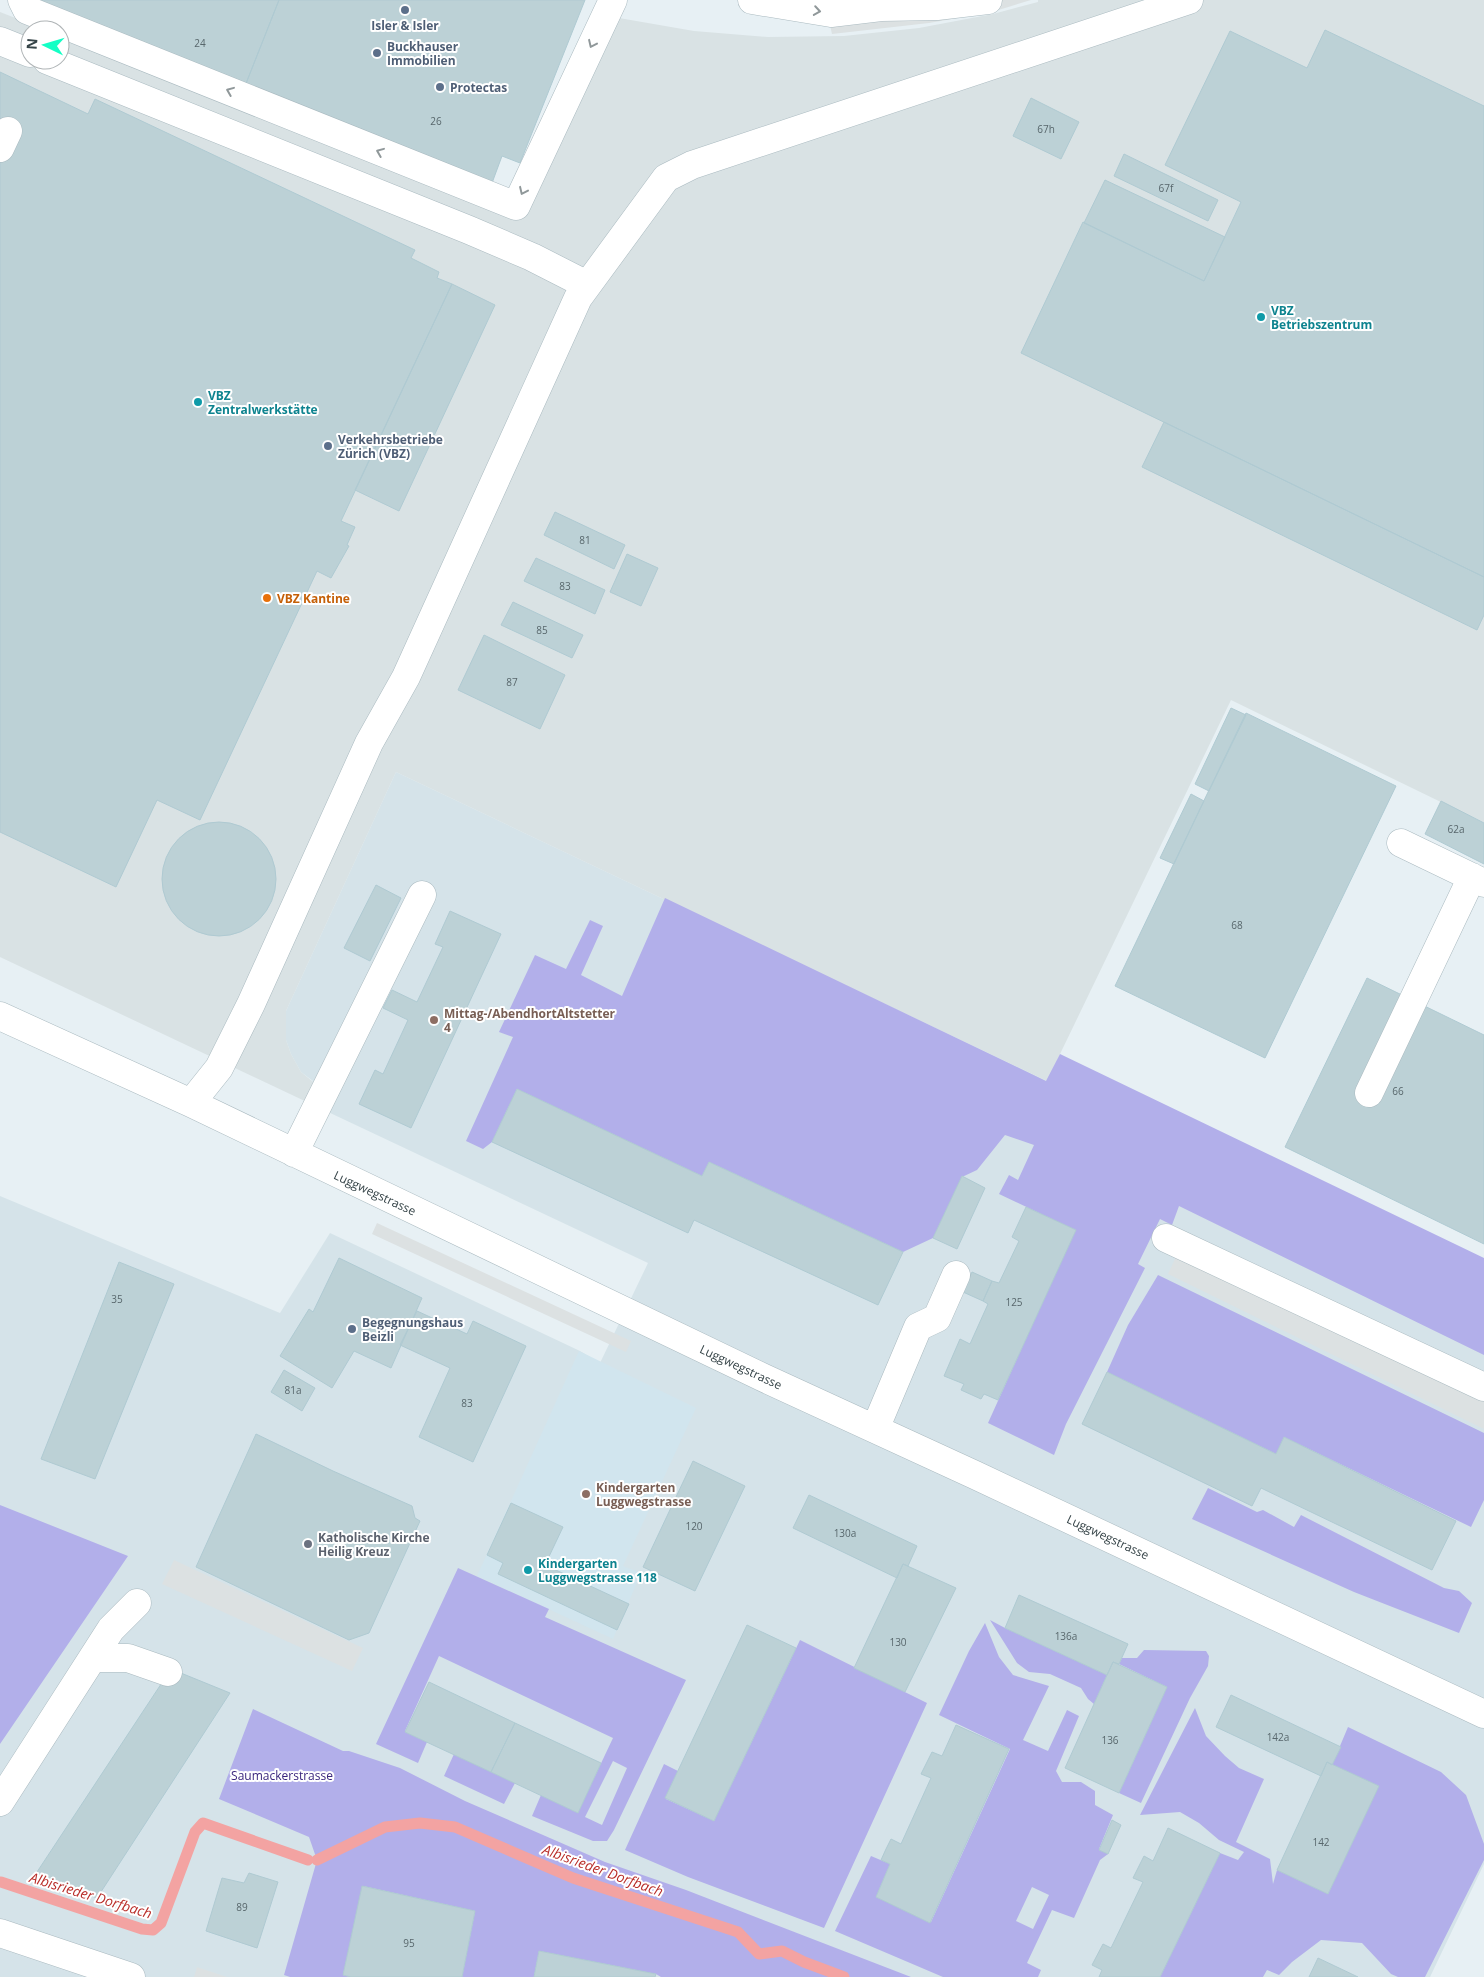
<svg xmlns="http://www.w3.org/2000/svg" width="1484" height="1977" viewBox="0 0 1484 1977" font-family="'Open Sans',sans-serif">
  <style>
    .residential { fill: #d5e3e9 }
    .industrial { fill: #d9e2e4 }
    .education { fill: #d1e5ee }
    .green { fill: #b2afea; fill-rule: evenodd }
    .parking { fill: #dce1e2 }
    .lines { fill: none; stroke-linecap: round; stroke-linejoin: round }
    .stream { stroke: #f3a3a2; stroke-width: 11 }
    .building { fill: #bcd1d6; stroke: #afcad2 }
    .minor-casing { stroke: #aabac0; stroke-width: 29 }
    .minor { stroke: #fff; stroke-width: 28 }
    .oneway { stroke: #90989a }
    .service-dot { fill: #5c6f8a; stroke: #fff; stroke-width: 2 }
    .culture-dot { fill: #0f9aa8; stroke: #fff; stroke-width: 2 }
    .food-dot { fill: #e8710a; stroke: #fff; stroke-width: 2 }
    .education-dot { fill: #8d6e63; stroke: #fff; stroke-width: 2 }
    .worship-dot { fill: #6b7280; stroke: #fff; stroke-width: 2 }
    .labels { text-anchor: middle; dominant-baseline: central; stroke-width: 4; stroke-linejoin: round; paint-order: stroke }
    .number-label { font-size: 10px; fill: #58676c }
    .service-label { font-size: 12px; font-weight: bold; fill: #4e5e75; stroke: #fff; text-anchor: start }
    .culture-label { font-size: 12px; font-weight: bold; fill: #0d838f; stroke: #fff; text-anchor: start }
    .food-label { font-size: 12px; font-weight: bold; fill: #c56008; stroke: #fff; text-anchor: start }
    .education-label { font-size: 12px; font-weight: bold; fill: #785e54; stroke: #fff; text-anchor: start }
    .street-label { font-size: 12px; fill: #364448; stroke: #fff }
    .worship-label { font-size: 12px; font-weight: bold; fill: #5b616d; stroke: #fff; text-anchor: start }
    .park-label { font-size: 12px; fill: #3a267d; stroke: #fff }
    .water-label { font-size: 14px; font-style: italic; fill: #b92e2a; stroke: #fff }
  </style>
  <rect width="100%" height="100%" fill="#e7f0f4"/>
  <path class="residential" d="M396,772L1047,1081L1484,1292V1864L1430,1977H0V1196L280,1313L330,1233L580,1351L600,1363L648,1263L309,1103L317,1084L301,1072L291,1054L286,1040V1011Z"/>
  <path class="industrial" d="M1038,0H1484V823L1231,700L1047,1081L396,772L286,1011V1040L291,1054L301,1072L317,1085L309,1103L0,957V12L46,30H30V60H60V36L517,217L619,18L694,31L768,37L844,36L919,28L993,14L1038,2Z"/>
  <path class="education" d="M579,1351L696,1408L623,1566L641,1573L613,1639L477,1576Z"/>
  <path class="green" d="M665,898L1046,1081L1060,1054L1484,1258V1355L1179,1206L1172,1225L1160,1219L1138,1264L1145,1268L1066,1424L1054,1455L988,1423L1075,1230L999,1194L1009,1175L1018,1180L1034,1145L1005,1135L977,1170L962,1177L933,1238L903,1252L709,1162L702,1176L517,1089L492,1142L483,1149L466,1141L513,1037L499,1032L535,955L566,969L590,920L603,926L581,975L622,996Z
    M1158,1275L1484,1433V1500L1471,1527L1284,1437L1276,1454L1107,1372L1128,1325Z
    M1208,1488L1257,1512L1263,1510L1294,1527L1301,1515L1444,1588L1459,1591L1472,1603L1459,1633L1354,1592L1192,1519Z
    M0,1505L128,1556L0,1744Z
    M458,1568L549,1609L545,1617L686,1680L614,1830L607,1841H593L532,1816L541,1795L578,1812L613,1738L439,1656L405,1731L427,1742L418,1763L376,1744ZM613,1761L627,1768L602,1825L585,1817Z
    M990,1620L1005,1628L1107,1675L1094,1704L1088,1699L1081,1688L1050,1674L1029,1672L1017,1663Z
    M985,1623L999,1657L1013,1675L1049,1686L1023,1740L1048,1751L1067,1710L1079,1716L1056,1771L1062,1782H1081L1095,1791V1805L1113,1815L1099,1849L1108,1854L1100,1860L1074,1918L1052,1910L1027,1963L1041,1970L1038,1977H943L835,1931L871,1856L890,1864L876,1897L931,1922L1010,1749L939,1715L969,1651ZM1032,1887L1049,1895L1033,1929L1016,1921Z
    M800,1640L927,1703L824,1928L688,1877L625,1850L664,1764L678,1771L666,1799L714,1821Z
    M1144,1650L1206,1651L1209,1656L1208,1666L1190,1698L1141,1803L1119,1793L1167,1687L1119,1664L1122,1658H1137Z
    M1195,1708L1206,1736L1225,1756L1239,1768L1264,1779L1236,1842L1270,1859L1273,1884L1277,1870L1328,1894L1377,1789L1332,1765L1348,1727L1441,1772L1466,1795L1484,1844V1860L1425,1977H1398L1391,1974L1362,1943L1321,1940L1292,1962L1279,1975L1267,1970L1263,1977H1160L1220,1853L1238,1860L1244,1852L1219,1840L1199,1823L1180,1812L1140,1815Z
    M253,1709L343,1751H349L400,1768L465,1801L605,1862L686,1890L911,1977H661L656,1974L539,1951L534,1977H462L475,1911L363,1886L343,1975L351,1977H290L284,1975L317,1860L309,1837L219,1799Z
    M454,1754L515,1783L504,1804L444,1776Z"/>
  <path class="parking" d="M999,0H1031L992,12L929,23L832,34L830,25Z
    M377,1223L631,1341L626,1352L372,1234Z
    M1180,1248L1484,1397V1429L1168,1274Z
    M174,1560L363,1648L352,1671L162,1584Z
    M197,1967L227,1977H194Z"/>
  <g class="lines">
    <path class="stream" d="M317,1860L385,1827L420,1823L455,1827L573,1878L738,1932L759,1954L782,1951L804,1962L844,1977
      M1,1882L142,1929L153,1930L161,1923L195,1832L203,1823L308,1860"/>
  </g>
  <path class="building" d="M30,0H279L245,86Z
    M279,0H585L520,163L502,156L492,183L245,86Z
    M1325,30L1484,106V577L1021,353L1083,222L1204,281L1241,202L1165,165L1230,31L1307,68Z
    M0,72L88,114L95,99L415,250L411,258L439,272L437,278L452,284L341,521L355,527L347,545L349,546L331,578L317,571L200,820L157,800L116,887L0,832Z
    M1031,98L1079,122L1061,159L1013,136Z
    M1124,154L1218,200L1208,221L1114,176Z
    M1105,180L1225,237L1204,281L1084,223Z
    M452,284L495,305L399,511L355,490Z
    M1164,422L1484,577V615L1477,630L1142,467Z
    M555,512L625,545L614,569L544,535Z
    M627,554L658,568L641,606L610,592Z
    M536,558L605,590L595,614L524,581Z
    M513,602L583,635L572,658L501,625Z
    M484,635L565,675L540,729L458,690Z
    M1231,708L1246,715L1209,791L1195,784Z
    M1246,713L1396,786L1265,1058L1115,986Z
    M1191,794L1204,801L1174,864L1160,858Z
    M1441,801L1484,823V864L1425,834Z
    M162 879a57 57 0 1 1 114 0a57 57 0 1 1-114 0Z
    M376,885L401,898L370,961L344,948Z
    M450,911L501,934L411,1128L359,1104L375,1070L383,1074L408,1020L383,1008L392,990L417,1002L443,947L435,944Z
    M1367,978L1484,1035V1244L1285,1147Z
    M517,1089L702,1176L709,1162L903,1252L878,1305L694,1220L688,1233L492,1142Z
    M962,1176L985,1188L957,1249L933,1238Z
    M1026,1207L1076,1230L998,1400L984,1394L981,1399L961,1390L964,1384L944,1376L960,1339L970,1344L988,1304L983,1301L992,1281L999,1283L1019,1241L1012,1237Z
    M339,1258L422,1298L391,1368L354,1351L332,1388L280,1356L309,1309L313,1312Z
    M119,1262L174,1284L95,1479L41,1459Z
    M972,1272L992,1281L983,1301L963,1292Z
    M417,1311L467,1334L473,1321L526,1346L473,1462L419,1437L450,1368L400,1345Z
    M284,1370L315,1388L302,1411L271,1392Z
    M1107,1372L1276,1454L1284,1437L1456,1521L1432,1570L1261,1488L1252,1506L1082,1424Z
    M256,1434L333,1471L412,1506L415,1518L420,1521L369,1633L349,1640L196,1567Z
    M693,1461L745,1486L695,1591L643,1567Z
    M809,1495L917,1546L908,1566L903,1564L897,1578L793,1528Z
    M511,1503L563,1527L545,1565L629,1604L617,1630L498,1574L503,1563L487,1555Z
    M903,1564L956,1588L905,1692L854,1668Z
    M1019,1595L1128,1644L1119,1664L1113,1662L1107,1675L1005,1628Z
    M747,1625L796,1648L714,1821L665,1798Z
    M1113,1662L1167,1687L1119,1793L1065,1768Z
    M171,1669L230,1693L97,1898L35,1875Z
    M429,1682L515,1723L491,1772L405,1732Z
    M1231,1695L1341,1747L1332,1765L1327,1762L1321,1776L1216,1727Z
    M515,1723L601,1763L578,1813L491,1772Z
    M956,1725L1009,1749L930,1923L876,1897L890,1864L881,1860L886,1849L891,1839L901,1844L931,1778L921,1774L932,1752L942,1756Z
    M1327,1762L1379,1786L1328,1894L1277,1870Z
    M1112,1820L1121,1825L1108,1854L1099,1850Z
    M1168,1828L1220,1853L1160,1977H1099L1102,1970L1092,1965L1103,1944L1111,1948L1143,1882L1133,1878L1144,1856L1153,1861Z
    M249,1873L278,1882L257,1948L206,1931L222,1878L244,1883Z
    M362,1886L475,1911L462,1977H351L343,1975Z
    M539,1951L656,1974L655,1977H534Z
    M1318,1958L1358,1977H1309Z"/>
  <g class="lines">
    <g class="minor-casing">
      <path id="minor" d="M22,0L27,10L516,206L613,0
        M752,0L831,13L881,7L937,6L988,0
        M0,41L30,53
        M47,60L469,230L532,257L587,285
        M0,148L8,131
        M1401,843L1484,883
        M0,1016L191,1103L762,1377L975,1475L1484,1714
        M1369,1093L1472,877
        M191,1103L219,1068L251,1004L369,743L406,677L578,298L666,178L692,165L1189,0
        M294,1153L422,895
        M1166,1238L1484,1387
        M875,1429L918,1327L937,1318L956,1275
        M93,1658H128L168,1672
        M0,1802L111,1629L137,1603
        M0,1933L131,1977"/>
    </g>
    <use href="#minor" class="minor"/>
  </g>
  <defs><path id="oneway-chevron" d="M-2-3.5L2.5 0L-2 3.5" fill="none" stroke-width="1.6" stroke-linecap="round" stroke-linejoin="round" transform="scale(1.25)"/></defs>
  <g class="oneway">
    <use href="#oneway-chevron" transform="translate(817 11) rotate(9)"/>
    <use href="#oneway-chevron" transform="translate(592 44) rotate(115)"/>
    <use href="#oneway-chevron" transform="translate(230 91) rotate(-158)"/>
    <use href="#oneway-chevron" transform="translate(380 152) rotate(-158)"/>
    <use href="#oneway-chevron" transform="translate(523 191) rotate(115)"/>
  </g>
  <g class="service-dot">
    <circle cx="405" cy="10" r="5"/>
    <circle cx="377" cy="53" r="5"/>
    <circle cx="440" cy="87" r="5"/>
    <circle cx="328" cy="446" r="5"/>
    <circle cx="352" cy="1329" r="5"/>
  </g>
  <g class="culture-dot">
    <circle cx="1261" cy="317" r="5"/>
    <circle cx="198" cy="402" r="5"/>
    <circle cx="528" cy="1570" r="5"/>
  </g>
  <circle class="food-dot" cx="267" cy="598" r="5"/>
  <g class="education-dot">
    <circle cx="434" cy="1020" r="5"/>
    <circle cx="586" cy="1494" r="5"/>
  </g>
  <circle class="worship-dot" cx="308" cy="1544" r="5"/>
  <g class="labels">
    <g class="number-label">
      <text x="200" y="43">24</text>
      <text x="436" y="121">26</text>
      <text x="1046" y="129">67h</text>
      <text x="1166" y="188">67f</text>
      <text x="585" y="540">81</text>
      <text x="565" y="586">83</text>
      <text x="542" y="630">85</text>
      <text x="512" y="682">87</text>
      <text x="1456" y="829">62a</text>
      <text x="1237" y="925">68</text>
      <text x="1398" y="1091">66</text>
      <text x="117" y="1299">35</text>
      <text x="1014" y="1302">125</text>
      <text x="293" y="1390">81a</text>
      <text x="467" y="1403">83</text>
      <text x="694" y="1526">120</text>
      <text x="845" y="1533">130a</text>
      <text x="1066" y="1636">136a</text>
      <text x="898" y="1642">130</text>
      <text x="1278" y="1737">142a</text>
      <text x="1110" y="1740">136</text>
      <text x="1321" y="1842">142</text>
      <text x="242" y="1907">89</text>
      <text x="409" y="1943">95</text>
    </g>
    <g class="service-label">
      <text x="405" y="25" text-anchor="middle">Isler &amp; Isler</text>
      <text x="387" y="46">Buckhauser<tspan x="387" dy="14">Immobilien</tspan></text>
      <text x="450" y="87">Protectas</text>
      <text x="338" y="439">Verkehrsbetriebe<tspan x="338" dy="14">Zürich (VBZ)</tspan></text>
      <text x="362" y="1322">Begegnungshaus<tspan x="362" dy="14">Beizli</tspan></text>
    </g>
    <g class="culture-label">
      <text x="1271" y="310">VBZ<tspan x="1271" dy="14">Betriebszentrum</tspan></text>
      <text x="208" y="395">VBZ<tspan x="208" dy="14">Zentralwerkstätte</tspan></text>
      <text x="538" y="1563">Kindergarten<tspan x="538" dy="14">Luggwegstrasse 118</tspan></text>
    </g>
    <g class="food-label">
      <text x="277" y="598">VBZ Kantine</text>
    </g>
    <g class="education-label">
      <text x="444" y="1013">Mittag-/AbendhortAltstetter<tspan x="444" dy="14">4</tspan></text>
      <text x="596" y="1487">Kindergarten<tspan x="596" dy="14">Luggwegstrasse</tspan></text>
    </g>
    <g class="street-label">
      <text transform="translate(375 1193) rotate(25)">Luggwegstrasse</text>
      <text transform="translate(741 1367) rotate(25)">Luggwegstrasse</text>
      <text transform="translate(1108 1537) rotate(25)">Luggwegstrasse</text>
    </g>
    <g class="worship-label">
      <text x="318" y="1537">Katholische Kirche<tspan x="318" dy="14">Heilig Kreuz</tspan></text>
    </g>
    <g class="park-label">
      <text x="282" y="1775">Saumackerstrasse</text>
    </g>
    <g class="water-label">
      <text transform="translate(603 1870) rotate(20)">Albisrieder Dorfbach</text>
      <text transform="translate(91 1895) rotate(17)">Albisrieder Dorfbach</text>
    </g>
  </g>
  <g transform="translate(45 45) rotate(275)"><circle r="24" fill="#ffffff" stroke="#afb4b6"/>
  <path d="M0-4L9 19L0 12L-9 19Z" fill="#14ffc5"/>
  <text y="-8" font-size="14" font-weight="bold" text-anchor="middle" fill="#364448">N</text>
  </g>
</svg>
